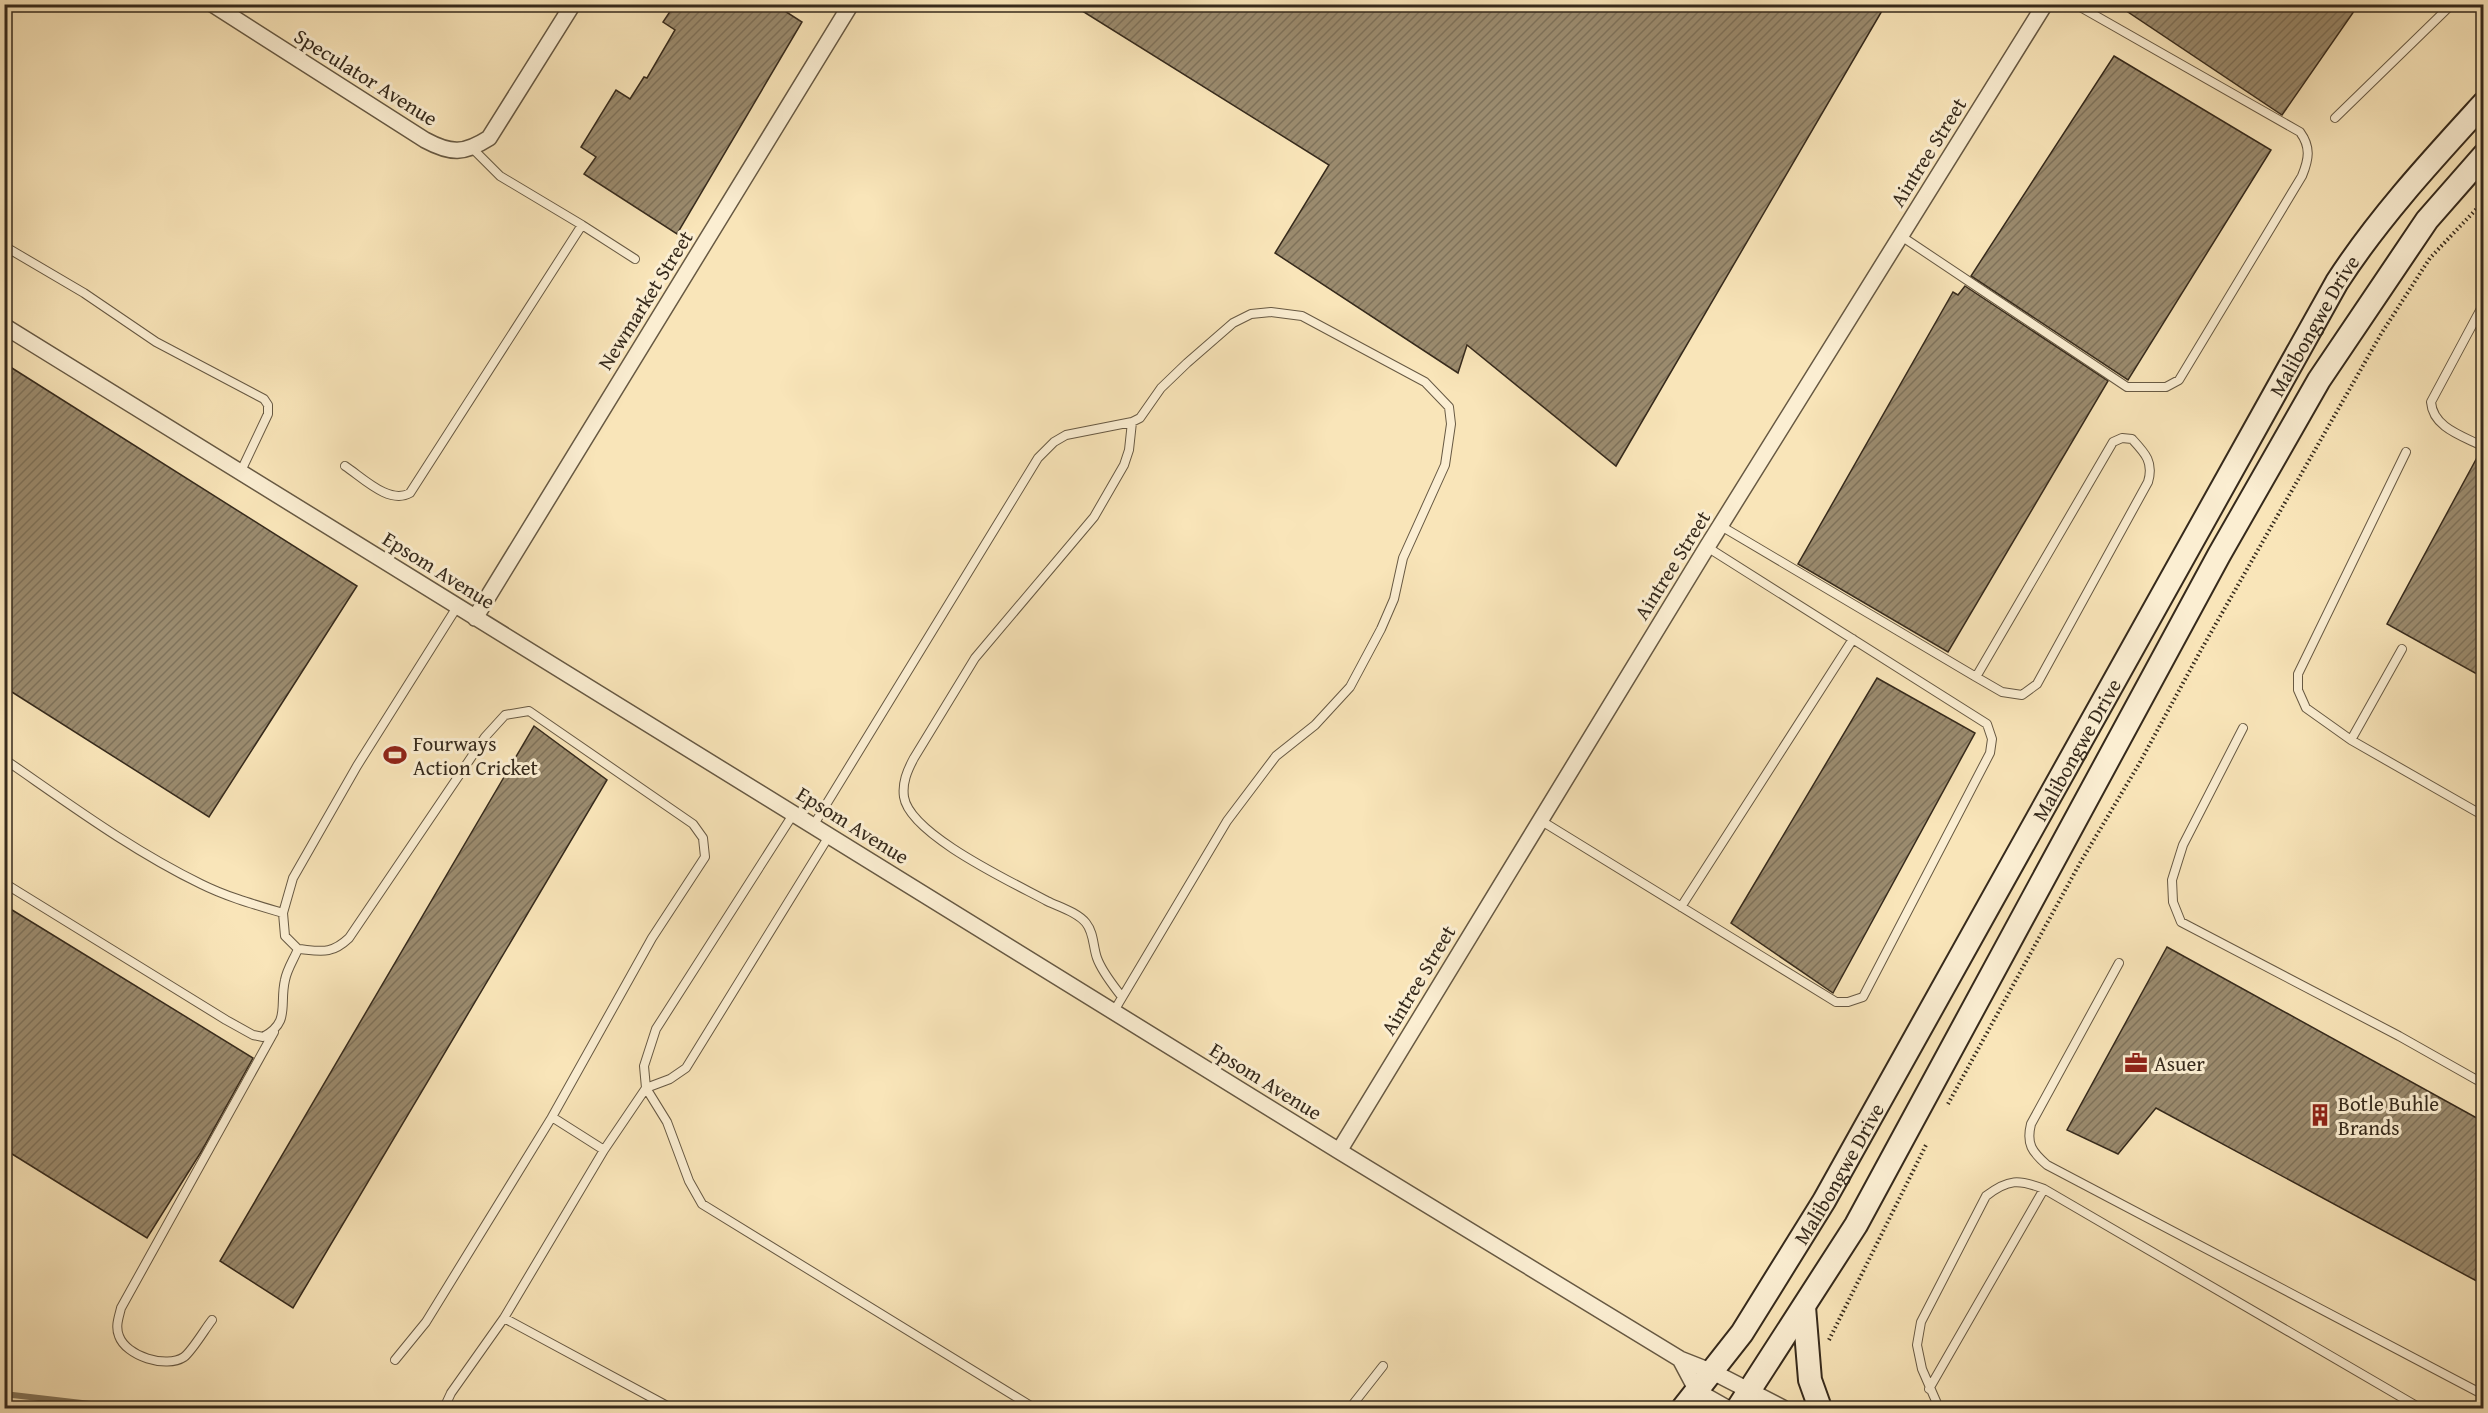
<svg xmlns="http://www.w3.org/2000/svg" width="2488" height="1413" viewBox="0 0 2488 1413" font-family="'Gentium Book Plus',serif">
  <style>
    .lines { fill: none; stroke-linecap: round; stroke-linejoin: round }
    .stream { stroke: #83745a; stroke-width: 6 }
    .building { fill: url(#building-hatch); stroke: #362a1c; stroke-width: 1.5 }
    .lane-casing { stroke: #675943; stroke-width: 10 }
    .street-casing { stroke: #675943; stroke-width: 18 }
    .secondary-casing { stroke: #362a1c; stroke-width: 26 }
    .path { stroke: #362a1c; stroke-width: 4; stroke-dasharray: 1.5 3; stroke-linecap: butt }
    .lane { stroke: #fbeed2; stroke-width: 8 }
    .street { stroke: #fbeed2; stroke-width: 15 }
    .secondary { stroke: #fbeed2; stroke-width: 22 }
    .labels { text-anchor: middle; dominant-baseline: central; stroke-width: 6; stroke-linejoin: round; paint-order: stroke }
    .street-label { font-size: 21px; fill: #362a1c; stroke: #fbeed2 }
    .poi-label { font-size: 21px; fill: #362a1c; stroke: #fbeed2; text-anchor: start }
  </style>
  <defs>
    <pattern id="building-hatch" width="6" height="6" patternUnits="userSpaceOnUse" patternTransform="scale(1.5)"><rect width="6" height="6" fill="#9b8b6e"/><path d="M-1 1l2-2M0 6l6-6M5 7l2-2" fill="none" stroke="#7f725a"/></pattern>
  </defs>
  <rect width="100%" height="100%" fill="#f9e5b9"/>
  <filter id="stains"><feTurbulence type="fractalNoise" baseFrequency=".00333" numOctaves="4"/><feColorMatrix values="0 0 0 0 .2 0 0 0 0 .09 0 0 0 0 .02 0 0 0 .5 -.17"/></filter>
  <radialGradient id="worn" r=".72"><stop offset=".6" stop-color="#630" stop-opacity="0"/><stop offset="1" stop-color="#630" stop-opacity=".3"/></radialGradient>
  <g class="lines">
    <path class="stream" d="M4,1394L125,1408"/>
  </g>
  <path class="building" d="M675,4H774L802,22L677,234L584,174L596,157L581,147L616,90L630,99L644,77L647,78L675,30L663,22Z
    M1071,4H1886L1616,466L1467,345L1458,373L1275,253L1329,165Z
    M2116,4H2359L2282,115Z
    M2114,56L2271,150L2128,380L1971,276Z
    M1965,286L2108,381L1948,652L1798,564L1953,292L1958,295Z
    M4,363L357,586L209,817L4,687Z
    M2480,452L2484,453V678L2387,624Z
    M1877,678L1975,733L1833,993L1731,923Z
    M534,726L607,780L293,1308L220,1261Z
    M4,905L253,1058L201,1152L147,1238L4,1149Z
    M2167,947L2484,1122V1285L2156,1108L2118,1154L2067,1130Z"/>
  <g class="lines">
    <g class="lane-casing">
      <path id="lane" d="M2335,118L2447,9L2449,4
        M582,225L635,259
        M1901,236L2127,387H2166L2179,380L2302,176C2309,159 2311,147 2300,132L2075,4
        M4,246L84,293L156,342L264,399L268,405V414L241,471
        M2484,303L2431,402C2433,428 2463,436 2484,447
        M2406,452L2298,674V690L2306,708L2351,740L2484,816
        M345,466C362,477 389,505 410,493L582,225L500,176L473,149
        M1721,526L1976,677L2002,692L2022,695L2037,684L2148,482C2154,462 2145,453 2132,439L2122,438L2113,442L1976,677
        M2243,728L2183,845L2172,880L2173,902L2181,922L2399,1036L2484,1084
        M2351,740L2402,649
        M4,759C68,803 131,850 201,884C227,897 256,905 283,913
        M794,813L656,1029L644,1066L646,1088L667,1122L689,1181L702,1204L1034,1408
        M1540,820L1836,1002H1848L1863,997L1990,753L1992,739L1987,724L1707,547
        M813,826L1038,458L1054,442L1066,435L1132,422L1140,418L1161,388L1187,363L1233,323L1251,314L1271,312L1302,316L1425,382L1449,407L1451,424L1445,465L1403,558L1394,599L1381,629L1350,687L1315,725L1276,756L1227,821L1114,1011
        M4,883L226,1020L253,1035L263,1037C291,1022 279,1005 285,980C287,969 294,959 298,949L285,936L283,913L293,878L357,766L457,607
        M1681,907L1853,639
        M298,949C321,951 331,955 349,938L485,737L505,715L529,711L693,824L703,838L705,857L652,938L552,1117
        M2119,963L2031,1124C2026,1144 2032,1152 2047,1165L2484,1395
        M1122,997C1113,985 1102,972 1097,958C1093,947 1094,933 1086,923C1077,912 1059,907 1047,901C1014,883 910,835 904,797C902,783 907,771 914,758L975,658L1094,517L1124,465L1129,450L1132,422
        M504,1318L671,1408
        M212,1320C205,1329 192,1351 184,1357C166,1369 126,1356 119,1336C115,1326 119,1317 121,1308L274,1032
        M395,1360L426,1322L552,1117L604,1150L646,1088L670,1079L686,1068L829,836
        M1929,1389L2044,1189
        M444,1408L451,1393L504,1318L604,1150
        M1350,1408L1383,1366
        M1939,1408L1922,1369L1917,1345L1921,1322L1986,1196C2008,1179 2019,1179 2044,1189L2420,1408"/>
    </g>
    <g class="street-casing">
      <path id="street" d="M212,4L425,140C451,154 464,154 489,138L573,4
        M4,326L1339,1151L1680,1359L1713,1372L1783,1408
        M475,618L851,4
        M1339,1151L1707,547L2045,4
        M1680,1359L1697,1391L1727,1408"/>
    </g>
    <g class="secondary-casing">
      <g id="secondary">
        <path d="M1804,1307L1810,1380L1820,1408"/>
        <path id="s1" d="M1683,1408L1742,1333L1824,1201L2337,282C2379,217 2432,160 2484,103"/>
        <path d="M1738,1408L1856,1225L2219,555L2319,380L2427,220L2484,155"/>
      </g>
    </g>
    <path class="path" d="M1948,1104L2080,863L2139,764L2201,650L2381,334L2430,258L2484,201
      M1829,1340L1926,1145"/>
    <use href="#lane" class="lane"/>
    <use href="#street" class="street"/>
    <use href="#secondary" class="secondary"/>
  </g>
  <defs>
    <g id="stadium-bare" transform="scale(1.8)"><path d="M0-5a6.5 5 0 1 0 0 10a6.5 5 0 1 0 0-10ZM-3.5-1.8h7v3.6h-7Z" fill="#8f2418" stroke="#fbeed2" stroke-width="2.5" paint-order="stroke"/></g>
    <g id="office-bare" transform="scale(1.8)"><path d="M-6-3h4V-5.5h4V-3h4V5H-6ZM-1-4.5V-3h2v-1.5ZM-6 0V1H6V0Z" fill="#8f2418" stroke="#fbeed2" stroke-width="2.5" paint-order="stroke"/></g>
    <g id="building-bare" transform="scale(1.8)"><path d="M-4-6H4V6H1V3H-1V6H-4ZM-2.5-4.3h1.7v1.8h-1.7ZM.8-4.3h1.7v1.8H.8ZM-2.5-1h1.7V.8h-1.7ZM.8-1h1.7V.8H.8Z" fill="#8f2418" stroke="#fbeed2" stroke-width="2.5" paint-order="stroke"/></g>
  </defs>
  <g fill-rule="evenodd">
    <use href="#stadium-bare" x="395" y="755"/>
    <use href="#office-bare" x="2136" y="1063"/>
    <use href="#building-bare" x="2320" y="1115"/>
  </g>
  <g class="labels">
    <g class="street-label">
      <text transform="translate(366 77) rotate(32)">Speculator Avenue</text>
      <text transform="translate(1928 152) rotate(-58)">Aintree Street</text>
      <text transform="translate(645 300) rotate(-58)">Newmarket Street</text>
      <text stroke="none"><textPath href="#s1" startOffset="1254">Malibongwe Drive</textPath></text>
      <text transform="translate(1672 565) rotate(-58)">Aintree Street</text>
      <text transform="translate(439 570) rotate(32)">Epsom Avenue</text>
      <text stroke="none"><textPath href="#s1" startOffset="768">Malibongwe Drive</textPath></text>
      <text transform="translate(853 825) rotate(32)">Epsom Avenue</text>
      <text transform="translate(1418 980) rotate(-59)">Aintree Street</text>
      <text transform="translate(1266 1081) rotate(32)">Epsom Avenue</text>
      <text stroke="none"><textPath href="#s1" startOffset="282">Malibongwe Drive</textPath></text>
    </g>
    <g class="poi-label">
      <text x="413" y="743">Fourways<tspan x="413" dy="24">Action Cricket</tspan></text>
      <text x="2154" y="1063">Asuer</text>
      <text x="2338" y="1103">Botle Buhle<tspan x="2338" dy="24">Brands</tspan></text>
    </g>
  </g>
  <rect width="2488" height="1413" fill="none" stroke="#f9e5b9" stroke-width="24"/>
  <rect x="6" y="6" width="2476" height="1401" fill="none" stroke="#362a1c" stroke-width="3"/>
  <rect x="12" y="12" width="2464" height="1389" fill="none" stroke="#362a1c" stroke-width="1.5"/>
  <rect width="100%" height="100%" filter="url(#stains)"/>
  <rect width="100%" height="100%" fill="url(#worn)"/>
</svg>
